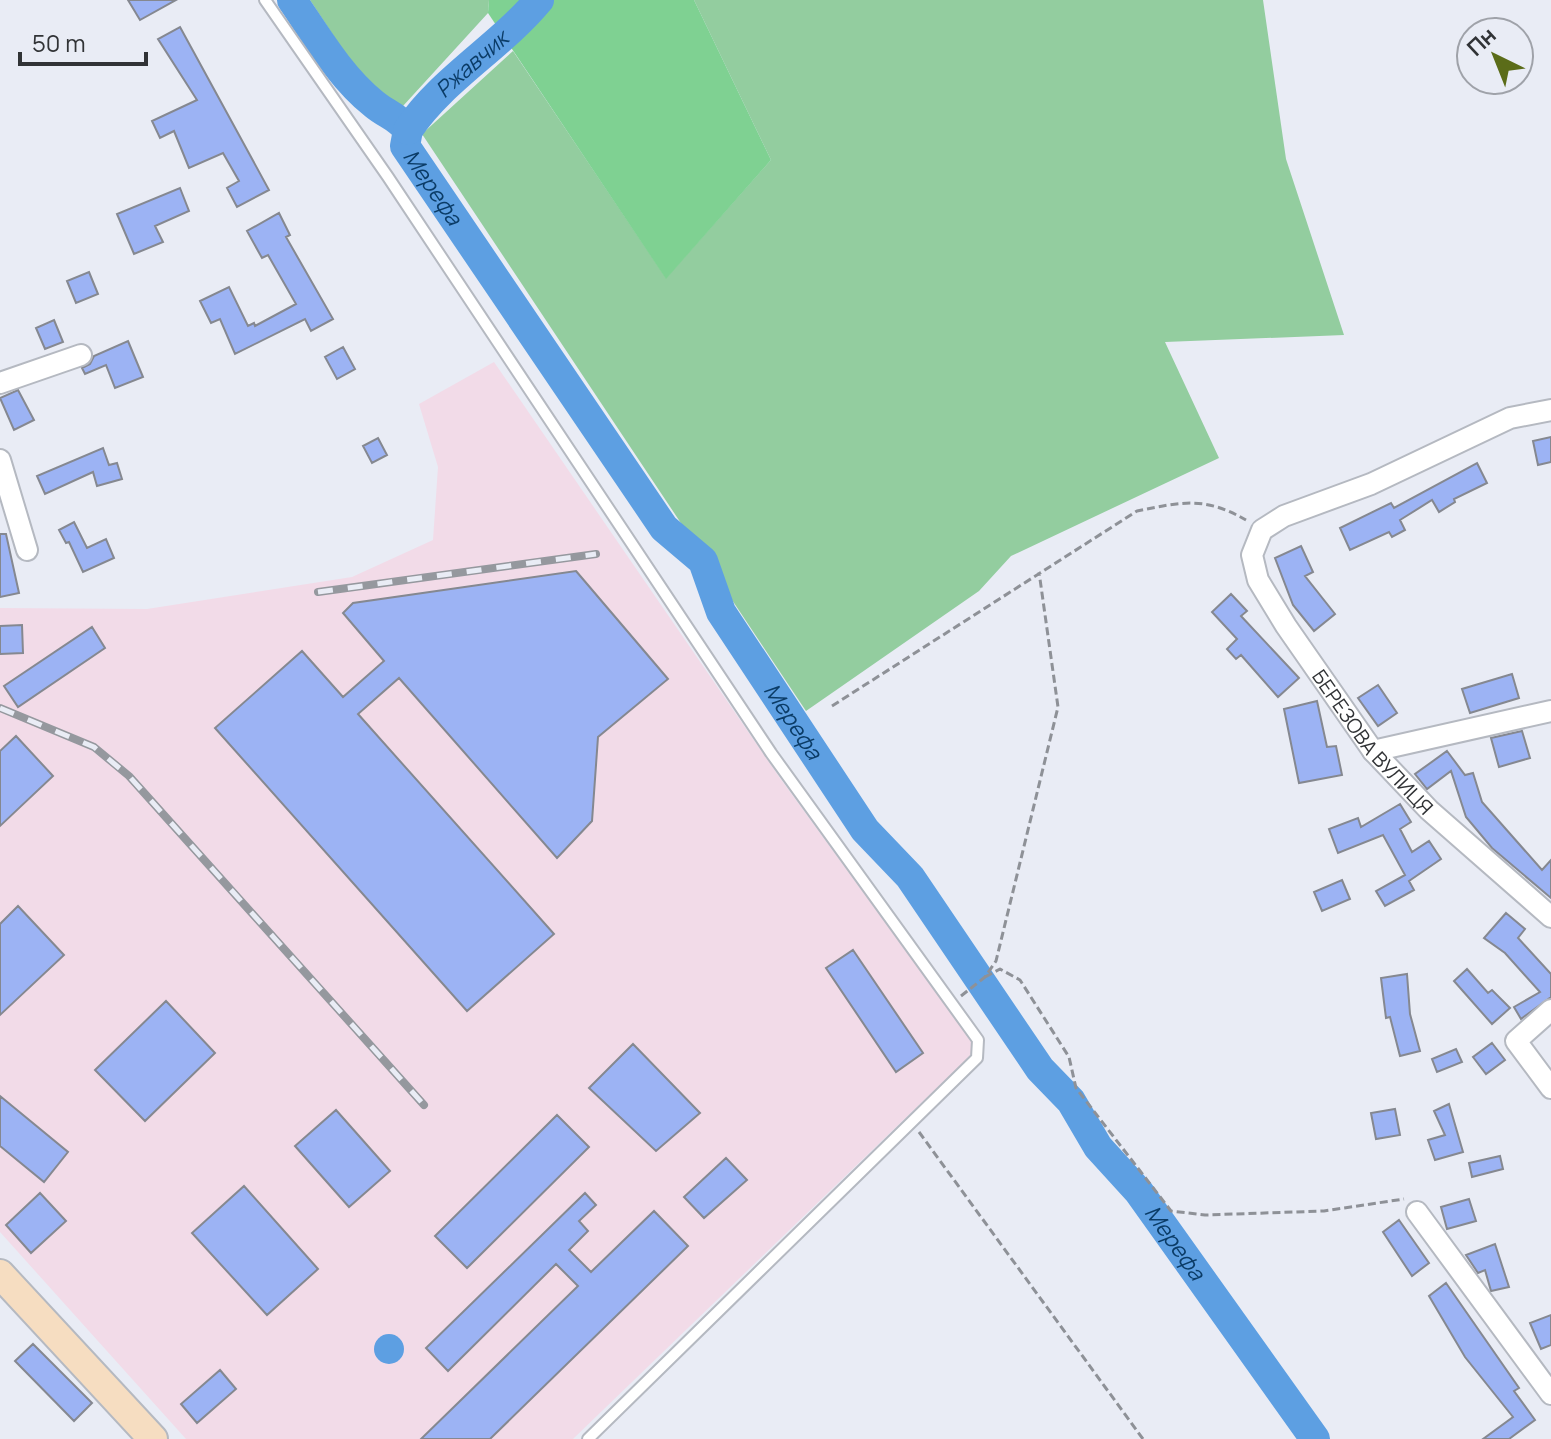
<svg xmlns="http://www.w3.org/2000/svg" width="1551" height="1439" viewBox="0 0 1551 1439" font-family="Manrope,sans-serif">
  <style>
    .industrial { fill: #f2dbe8 }
    .green { fill: #93cd9f }
    .forest { fill: #7fd192 }
    .water { fill: #5d9fe2 }
    .lines { fill: none; stroke-linecap: round; stroke-linejoin: round }
    .river { stroke: #5d9fe2; stroke-width: 30 }
    .building { fill: #9cb3f4; stroke: #858890; stroke-width: 2 }
    .lane-casing { stroke: #b5b9c1; stroke-width: 14 }
    .street-casing { stroke: #b5b9c1; stroke-width: 24 }
    .secondary-casing { stroke: #b5b9c1; stroke-width: 32 }
    .path { stroke: #8e9197; stroke-width: 3; stroke-dasharray: 8 4; stroke-linecap: butt }
    .lane { stroke: #fff; stroke-width: 10 }
    .street { stroke: #fff; stroke-width: 20 }
    .secondary { stroke: #f6ddc1; stroke-width: 28 }
    .rail-casing { stroke: #95989e; stroke-width: 8 }
    .rail { stroke: #e9ecf5; stroke-width: 5; stroke-dasharray: 15; stroke-linecap: butt }
    .labels { text-anchor: middle; dominant-baseline: central; stroke-width: 6; stroke-linejoin: round; paint-order: stroke }
    .street-label { font-size: 20px; fill: #313336; stroke: #e9ecf5 }
    .water-label { font-size: 22px; font-style: italic; fill: #0b3c67; stroke: #e9ecf5 }
  </style>
  <rect width="100%" height="100%" fill="#e9ecf5"/>
  <path class="industrial" d="M494,362L780,778L977,1049L573,1439H186L0,1232V608L147,609L352,577L433,540L438,467L419,404Z"/>
  <path class="green" d="M310,0H489L488,13L403,106L373,96Z
    M694,0H1263L1286,159L1344,335L1165,342L1219,458L1011,556L979,591L806,711L422,134L513,51L666,278L771,160Z"/>
  <path class="forest" d="M489,0H694L771,160L666,279L488,13Z"/>
  <path class="water" d="M374 1349a15 15 0 1 1 30 0a15 15 0 1 1-30 0Z"/>
  <g class="lines">
    <g class="river">
      <path id="s1" d="M292,0C316,35 340,77 374,104C387,115 396,115 408,130L405,146L664,528L703,561L721,612L865,830L910,877L1040,1069L1071,1101L1098,1147L1139,1192L1315,1439"/>
      <path id="s2" d="M408,130C442,79 500,47 539,0"/>
    </g>
  </g>
  <path class="building" d="M128,0H176L140,20Z
    M180,27L269,190L237,207L227,188L239,181L223,153L189,168L174,131L160,138L152,121L197,100L158,39Z
    M180,188L189,211L155,226L163,242L134,254L117,214Z
    M279,213L290,235L286,237L333,319L311,331L305,319L235,354L220,319L211,323L200,301L229,287L248,326L254,323L255,326L296,304L268,255L262,258L247,231Z
    M89,272L98,294L76,303L67,281Z
    M54,320L63,342L45,349L36,328Z
    M128,341L143,377L115,388L106,365L85,374L82,368L90,364L94,356Z
    M343,347L355,369L337,379L325,357Z
    M18,390L34,420L14,430L0,398Z
    M1551,437V462L1538,465L1533,441Z
    M378,438L387,455L372,463L363,446Z
    M103,448L109,465L117,463L122,479L97,486L93,472L45,494L37,476Z
    M1477,463L1487,483L1454,499L1455,502L1439,512L1432,500L1400,520L1405,530L1392,537L1389,532L1350,550L1340,528L1391,503L1394,508Z
    M74,522L87,548L106,539L114,558L83,572L69,542L66,543L59,530Z
    M0,534H6L19,593L0,597Z
    M1301,546L1313,572L1305,576L1335,614L1314,631L1293,605L1275,558Z
    M576,571L668,679L598,737L592,821L557,858L399,678L358,714L554,934L467,1011L215,728L302,651L343,697L384,661L343,613L353,603Z
    M1231,594L1247,611L1241,616L1299,678L1278,697L1241,655L1236,659L1227,649L1237,639L1212,612Z
    M22,625L23,653L0,654V626Z
    M92,627L105,648L18,707L4,686Z
    M1512,674L1519,698L1470,713L1462,689Z
    M1378,685L1397,713L1378,726L1358,698Z
    M1317,701L1327,747L1336,746L1342,775L1299,783L1284,709Z
    M1522,731L1530,758L1499,767L1491,738Z
    M16,736L53,776L0,826V751Z
    M1447,751L1465,775L1473,773L1482,802L1542,870L1551,860V898L1492,848L1466,817L1451,771L1427,789L1415,774Z
    M1400,804L1411,822L1400,829L1412,852L1429,841L1441,859L1409,881L1414,890L1385,906L1376,891L1405,875L1383,835L1338,853L1329,829L1358,818L1361,827Z
    M1342,880L1350,899L1322,911L1314,892Z
    M18,906L64,955L0,1015V924Z
    M1506,913L1525,929L1518,938L1551,974V997L1521,1019L1514,1007L1540,992L1505,953L1484,938Z
    M853,950L923,1053L896,1072L826,968Z
    M1467,969L1488,993L1492,990L1510,1008L1492,1024L1454,981Z
    M1407,974L1410,1014L1420,1051L1400,1056L1390,1017L1386,1018L1381,978Z
    M166,1001L215,1053L145,1121L95,1070Z
    M1492,1043L1505,1060L1486,1074L1473,1057Z
    M633,1044L700,1113L656,1151L589,1088Z
    M1456,1049L1462,1062L1437,1072L1432,1059Z
    M0,1096L68,1152L44,1182L0,1146Z
    M1449,1104L1463,1152L1435,1160L1428,1140L1445,1135L1434,1111Z
    M1395,1109L1400,1135L1376,1139L1371,1113Z
    M336,1110L390,1171L349,1207L295,1146Z
    M557,1115L589,1147L467,1268L435,1236Z
    M1500,1156L1503,1169L1472,1177L1469,1163Z
    M726,1158L747,1180L704,1218L684,1197Z
    M244,1186L318,1269L267,1315L192,1233Z
    M40,1193L66,1221L31,1253L6,1225Z
    M585,1193L596,1205L579,1221L588,1231L569,1250L591,1272L654,1211L688,1246L490,1439H421L578,1286L556,1264L448,1371L426,1348Z
    M1469,1199L1476,1221L1447,1229L1441,1207Z
    M1399,1220L1429,1263L1412,1276L1383,1232Z
    M1495,1244L1509,1287L1491,1291L1485,1270L1478,1273L1466,1255Z
    M1446,1283L1519,1388L1514,1391L1535,1420L1509,1439H1483L1513,1417L1465,1357L1429,1296Z
    M1551,1315V1345L1541,1349L1530,1323Z
    M33,1344L92,1403L74,1421L15,1361Z
    M220,1370L236,1389L197,1423L181,1404Z"/>
  <g class="lines">
    <g class="lane-casing">
      <path id="lane" d="M265,0L388,177L771,753L978,1040L977,1058L588,1439"/>
    </g>
    <g class="street-casing">
      <g id="street">
        <path d="M0,383L81,355"/>
        <path id="s3" d="M1551,410L1510,418L1371,484L1284,516L1262,530L1252,555L1258,580L1286,626L1373,751L1429,810L1551,917"/>
        <path d="M0,460L27,550"/>
        <path d="M1373,751L1551,711"/>
        <path d="M1551,1010L1516,1041L1551,1088"/>
        <path d="M1417,1212L1551,1394"/>
      </g>
    </g>
    <g class="secondary-casing">
      <path id="secondary" d="M0,1274L153,1439"/>
    </g>
    <path class="path" d="M832,706L1137,511C1182,502 1204,496 1246,520
      M985,977L1000,969L1020,980L1069,1057L1076,1088L1171,1211L1205,1215L1324,1211L1404,1199
      M961,996L985,977L996,961L1058,707L1039,572
      M919,1132L1143,1439"/>
    <use href="#lane" class="lane"/>
    <use href="#street" class="street"/>
    <use href="#secondary" class="secondary"/>
    <g class="rail-casing">
      <path id="rail" d="M318,592L596,554
        M0,708L94,747L129,776L424,1105"/>
    </g>
    <use href="#rail" class="rail"/>
  </g>
  <g class="labels">
    <g class="street-label">
      <text stroke="none"><textPath href="#s3" startOffset="566">БЕРЕЗОВА ВУЛИЦЯ</textPath></text>
    </g>
    <g class="water-label">
      <text stroke="none"><textPath href="#s2" startOffset="92">Ржавчик</textPath></text>
      <text stroke="none"><textPath href="#s1" startOffset="242">Мерефа</textPath></text>
      <text stroke="none"><textPath href="#s1" startOffset="890">Мерефа</textPath></text>
      <text stroke="none"><textPath href="#s1" startOffset="1538">Мерефа</textPath></text>
    </g>
  </g>
  <g transform="translate(1495 56) rotate(317)"><circle r="38" fill="#e9ecf5" stroke="#9fa2a9" stroke-width="2"/>
  <path d="M0-6L14 30L0 20L-14 30Z" fill="#5b6c19"/>
  <text y="-12" font-size="22" font-weight="bold" text-anchor="middle" fill="#313336">Пн</text>
  </g>
  <path d="M20 52v12h126v-12" fill="none" stroke="#313336" stroke-width="4"/>
  <text x="32" y="52" font-size="24" fill="#313336" stroke="#e9ecf5" stroke-width="6" paint-order="stroke">50 m</text>
</svg>
